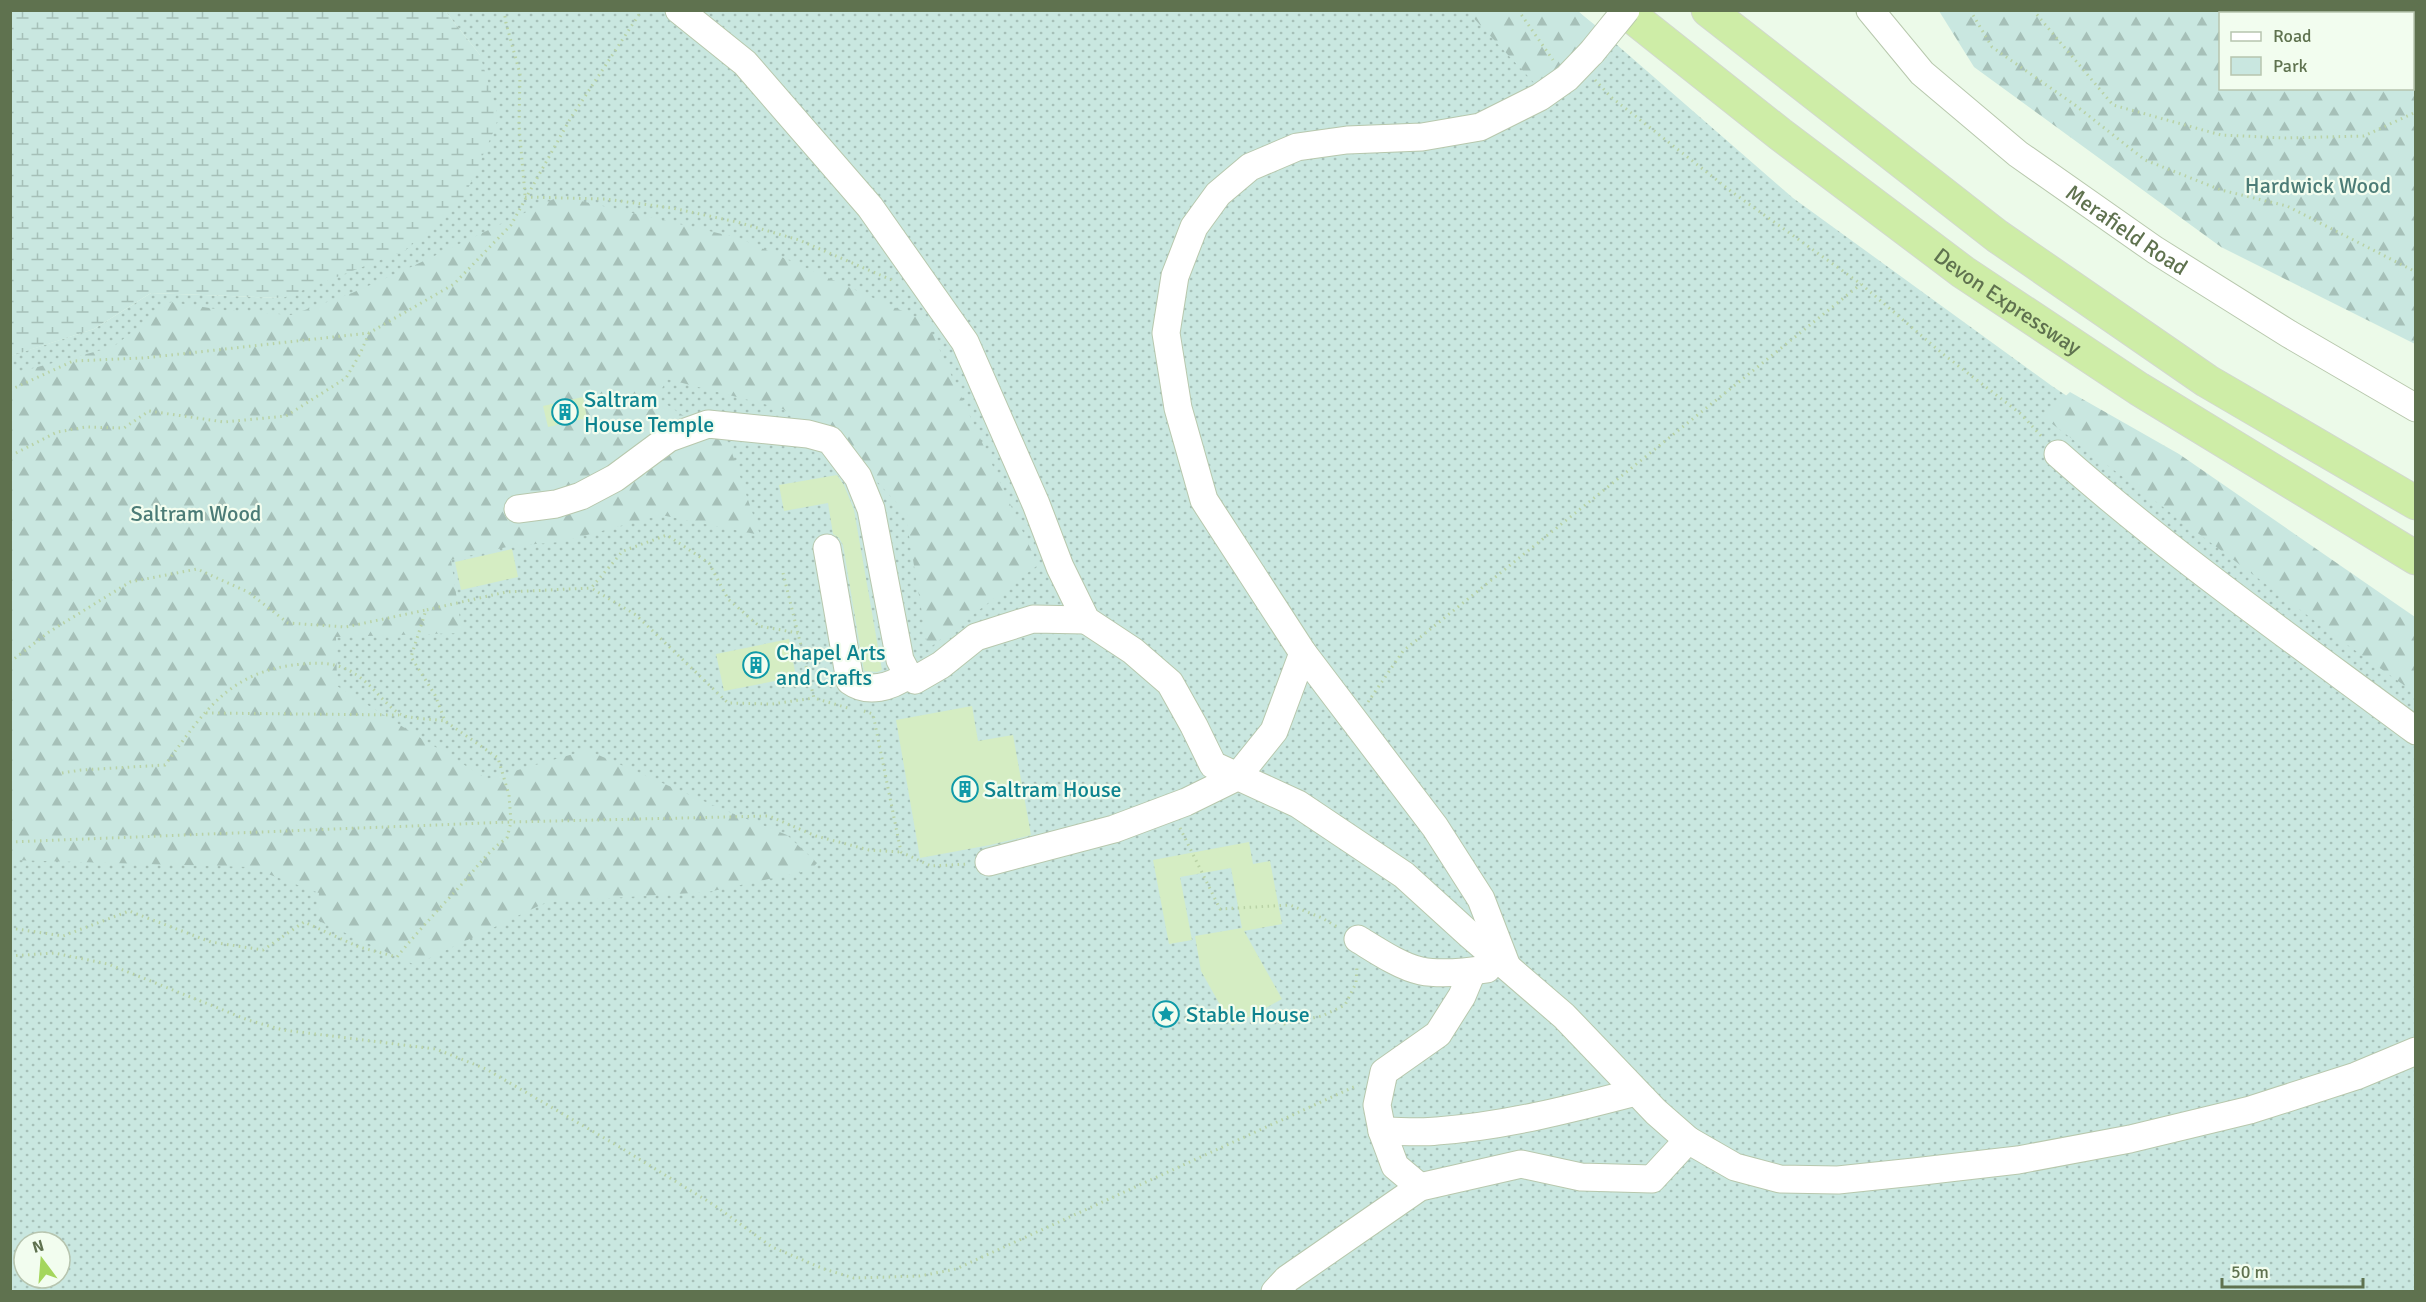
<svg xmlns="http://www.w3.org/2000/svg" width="2426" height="1302" viewBox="0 0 2426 1302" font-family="Signika,sans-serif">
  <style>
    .green { fill: url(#green-dots); fill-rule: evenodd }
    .forest { fill: url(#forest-firs); fill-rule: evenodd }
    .wetland { fill: url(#wetland-marsh) }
    .building { fill: #d5edc3 }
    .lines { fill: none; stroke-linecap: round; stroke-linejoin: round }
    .minor-casing { stroke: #b8c8ad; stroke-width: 29 }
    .highway-casing { stroke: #d2d8ce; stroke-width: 35 }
    .path { stroke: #b9d2a6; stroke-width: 3; stroke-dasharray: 1.5 4.5; stroke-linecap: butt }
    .minor { stroke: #fff; stroke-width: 27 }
    .highway { stroke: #ceeda7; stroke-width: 33 }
    .minor-bridge-casing { stroke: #b8c8ad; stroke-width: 29; stroke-linecap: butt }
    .minor-bridge { stroke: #fff; stroke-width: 27 }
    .labels { text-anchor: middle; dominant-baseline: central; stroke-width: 4.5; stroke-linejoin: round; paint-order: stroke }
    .park-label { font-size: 22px; fill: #4c7c77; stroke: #f2fdef }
    .street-label { font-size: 22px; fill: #5f724f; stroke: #f2fdef }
    .culture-label { font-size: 22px; fill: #0d838f; stroke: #f2fdef; text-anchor: start }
  </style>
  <defs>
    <pattern id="green-dots" width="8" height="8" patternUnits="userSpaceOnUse" patternTransform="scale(1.5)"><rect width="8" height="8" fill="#c9e7e0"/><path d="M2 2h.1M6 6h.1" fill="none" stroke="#a6c0b8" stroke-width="1.8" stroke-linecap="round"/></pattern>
    <pattern id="forest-firs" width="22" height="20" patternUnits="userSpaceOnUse" patternTransform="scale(1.5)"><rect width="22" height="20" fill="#c9e7e0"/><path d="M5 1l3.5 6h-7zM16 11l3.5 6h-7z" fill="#a6c0b8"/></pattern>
    <pattern id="wetland-marsh" width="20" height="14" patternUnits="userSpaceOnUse" patternTransform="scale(1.5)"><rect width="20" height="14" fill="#c9e7e0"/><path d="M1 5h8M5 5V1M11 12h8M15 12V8" fill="none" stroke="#a6c0b8"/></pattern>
  </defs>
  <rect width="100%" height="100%" fill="#ecfae9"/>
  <path class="green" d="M445,11H1578L1793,198L2052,386L2415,628V1291H11L10,356L94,329L151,293L283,298L480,55ZM24,1242H60V1278H24Z"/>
  <path class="forest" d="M1467,11H1577L1600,29L1537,86Z
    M1939,11H2415V344L2221,247L1974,67ZM2220,14H2412V88H2220Z
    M560,196L739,238L927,322L1038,565L928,649L905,512L859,462L783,409L667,379L657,398L730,447L760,535L661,515L561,542L511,546L451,560L462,633L336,637L337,686L487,779L587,750L724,810L787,835L817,863L811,870L708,892L547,902L415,965L317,920L319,893L249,867L11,860V374L113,347L171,302L222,310L291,315L352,293L411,267Z
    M2070,392L2179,454L2415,617V693L2339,639L2043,417Z"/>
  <path class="wetland" d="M10,11H445L480,55L499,119L463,200L406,250L283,298L151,293L94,329L11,356Z"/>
  <path class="building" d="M583,397L587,418L548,427L543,406Z
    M837,475L844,485L854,510L882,670L877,672L864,671L843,545L839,538L833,534L828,503L784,511L779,485Z
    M512,549L518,577L461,590L455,562Z
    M789,639L796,677L724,691L716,654Z
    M972,706L978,741L1013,735L1031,835L990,845L920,858L896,720Z
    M1249,842L1253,864L1270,861L1282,924L1244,931L1282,999L1232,1026L1201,971L1195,936L1242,928L1231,868L1180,877L1192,940L1169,944L1153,860Z"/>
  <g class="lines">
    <g class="minor-casing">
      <g id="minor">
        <path d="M679,10L745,63L870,207L965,342L1036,504L1060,567L1086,620L1133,651L1170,683L1194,726L1213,765L1298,804L1404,875L1470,935L1564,1016L1656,1112L1688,1140L1735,1167L1780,1179L1838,1180L1914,1172L2018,1160L2130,1139L2250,1110L2356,1076L2416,1051"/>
        <path id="s1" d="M1870,10L1922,73L2018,154L2155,250L2289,334L2416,408"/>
        <path d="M2058,454C2171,554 2295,641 2416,731"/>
        <path d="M518,509L556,504L581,496L615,478L669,438L708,424L808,434L830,440L858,477L871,509L900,660L908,675L915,680L941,665L976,637L1033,619L1086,620"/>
        <path d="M827,548L850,681C868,694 891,687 908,675"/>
        <path d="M989,862L1114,829L1186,802L1237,777L1274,731L1303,653"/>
        <path d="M1358,939C1376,950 1401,967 1421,971C1442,975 1467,972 1487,969"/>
        <path d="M1506,964L1481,899L1435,827L1303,653L1204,500L1178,408L1166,333L1175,276L1194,227L1218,194L1250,167L1297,147L1347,140L1422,137L1480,127L1540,97L1567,78L1592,52"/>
        <path d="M1382,1131C1400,1131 1419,1133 1437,1131C1505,1126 1571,1109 1636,1092"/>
        <path d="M1420,1187L1395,1166L1382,1131L1377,1105L1384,1072L1438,1034L1462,996L1472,972"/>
        <path d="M1275,1292L1287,1279L1420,1187L1521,1164L1581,1177L1652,1179L1688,1140"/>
      </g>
    </g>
    <g class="highway-casing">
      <g id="highway">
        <path id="s2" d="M1624,10L1780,134L1963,272L2139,389L2416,558"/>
        <path d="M1708,10L1997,236L2207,381L2416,503"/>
      </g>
    </g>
    <path class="path" d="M504,10L506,23L520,74L519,126L525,195
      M1518,10L1553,60
      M1970,10L1992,47L2075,105L2145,160L2221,190L2287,206L2416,272
      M2033,10L2113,105L2221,135L2285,138L2364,136L2416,112
      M2344,10L2346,14
      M1595,80L1611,97L1732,192L1861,284L1943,354L2021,414L2043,438
      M2412,87L2416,89
      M525,197L605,199L672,208L737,222L799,240L894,281
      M10,390L73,361L144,358L369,333L454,284L511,225L570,119L642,10
      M10,453H16L57,432L86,427L124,428L149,411L224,422L286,416L346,378L360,354L369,333
      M783,573L814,698L848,708
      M798,633L759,626L728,599L709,563L667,535L623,551L591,588L636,615L728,703L772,704L814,698
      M10,662L49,632L130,582L197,569L248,592L288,623L346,627L426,610
      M1368,702L1403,651L1861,284
      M864,711L873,714L901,852L931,866L969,864
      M206,713L399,715
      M62,773L81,770L165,765C205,711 229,670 303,664C321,662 339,663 355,674C372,684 383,703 400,714C408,719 434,719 445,721
      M1180,828L1220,909L1290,905L1322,918L1339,928
      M10,842L511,822L769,816L816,836L869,850L901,852
      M10,928L63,936L129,911L211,942L263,950L304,922L359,947L397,957C418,931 440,908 462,884C477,867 488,851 507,838L511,822L509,795L498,758L445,721L435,695L411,657L426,610L506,592L591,588
      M10,956L54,953L108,964L248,1020L283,1030L436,1049L486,1069L618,1146L714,1205L772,1247L824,1269L854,1278L920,1276L956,1269L1358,1085
      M1256,1013L1284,1024L1322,1016L1345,1005L1356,983L1357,966"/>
    <use href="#minor" class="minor"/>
    <use href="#highway" class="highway"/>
    <g class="minor-bridge-casing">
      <path id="minor-bridge" d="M1592,52L1626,10"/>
    </g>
    <use href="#minor-bridge" class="minor-bridge"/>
  </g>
  <defs>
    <g id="building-ring" transform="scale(1.35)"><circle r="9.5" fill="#f2fdef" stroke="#0f9aa8" stroke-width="1.5"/><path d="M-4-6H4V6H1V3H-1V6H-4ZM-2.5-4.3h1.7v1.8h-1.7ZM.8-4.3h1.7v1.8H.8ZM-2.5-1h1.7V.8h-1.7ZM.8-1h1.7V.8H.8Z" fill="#0f9aa8"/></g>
    <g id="sight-ring" transform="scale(1.35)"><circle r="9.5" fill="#f2fdef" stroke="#0f9aa8" stroke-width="1.5"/><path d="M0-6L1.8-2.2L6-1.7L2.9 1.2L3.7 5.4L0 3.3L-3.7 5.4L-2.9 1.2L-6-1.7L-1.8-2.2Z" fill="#0f9aa8"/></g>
  </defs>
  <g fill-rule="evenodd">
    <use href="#building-ring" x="565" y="412"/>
    <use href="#building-ring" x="756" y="665"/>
    <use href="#building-ring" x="965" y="789"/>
    <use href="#sight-ring" x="1166" y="1014"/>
  </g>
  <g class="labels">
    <g class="park-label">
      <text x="2318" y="185">Hardwick Wood</text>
      <text x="196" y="513">Saltram Wood</text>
    </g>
    <g class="street-label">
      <text stroke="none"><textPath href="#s1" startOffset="340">Merafield Road</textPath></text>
      <text stroke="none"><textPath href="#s2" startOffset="482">Devon Expressway</textPath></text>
    </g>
    <g class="culture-label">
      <text x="584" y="399">Saltram<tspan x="584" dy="25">House Temple</tspan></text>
      <text x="776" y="652">Chapel Arts<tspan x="776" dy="25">and Crafts</tspan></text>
      <text x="984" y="789">Saltram House</text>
      <text x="1186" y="1014">Stable House</text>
    </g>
  </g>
  <rect width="2426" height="1302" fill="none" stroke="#5f724f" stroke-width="24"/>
  <rect x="2219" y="12" width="195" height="78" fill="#f2fdef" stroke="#b7c5af" stroke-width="1.5"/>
  <rect x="2231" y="32" width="30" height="9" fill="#ffffff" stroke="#b7c5af" stroke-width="1.5"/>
  <text x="2273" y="42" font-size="18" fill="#5f724f">Road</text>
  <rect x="2231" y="57" width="30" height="18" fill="#c9e7e0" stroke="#b7c5af" stroke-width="1.5"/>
  <text x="2273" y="72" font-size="18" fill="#5f724f">Park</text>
  <g transform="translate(42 1260) rotate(344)"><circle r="28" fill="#f2fdef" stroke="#b7c5af" stroke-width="1.5"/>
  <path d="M0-4.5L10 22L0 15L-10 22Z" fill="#a4d65c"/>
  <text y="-9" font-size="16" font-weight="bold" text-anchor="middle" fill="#5f724f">N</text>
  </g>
  <path d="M2222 1278v9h141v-9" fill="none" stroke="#5f724f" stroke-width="3"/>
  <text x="2231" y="1278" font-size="18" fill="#5f724f" stroke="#f2fdef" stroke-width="4.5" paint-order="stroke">50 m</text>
</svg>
